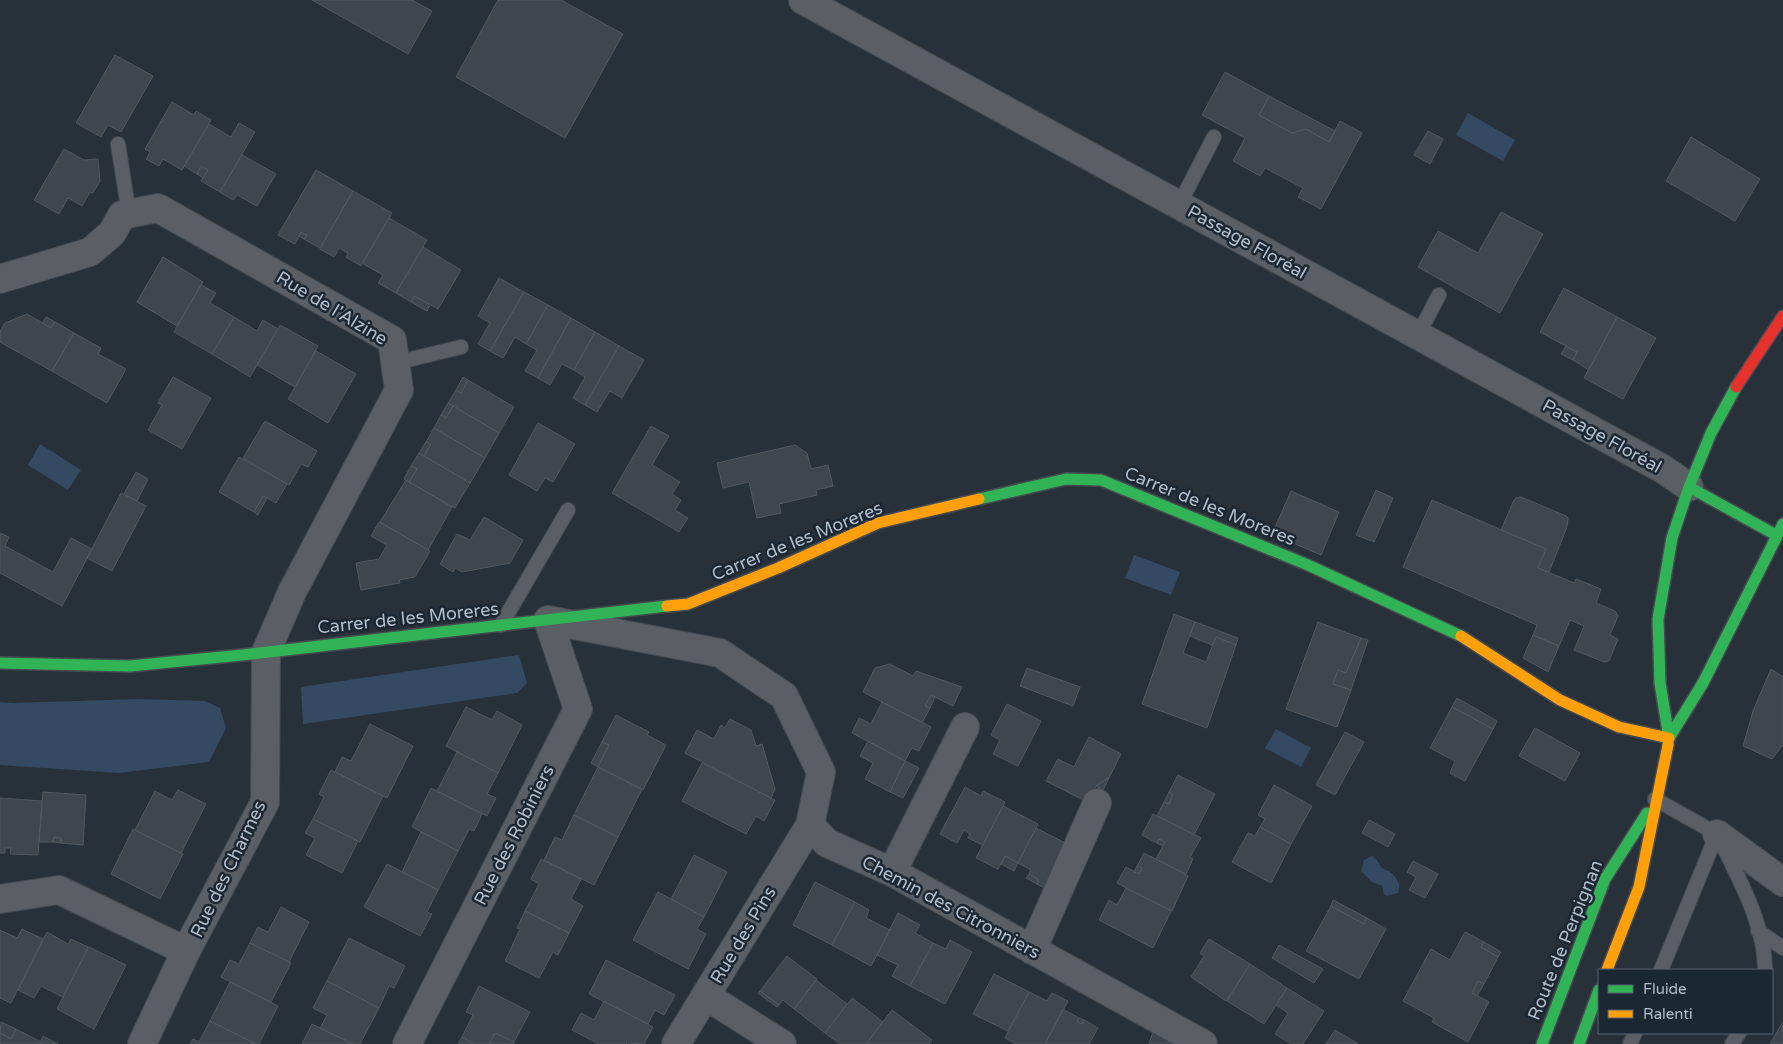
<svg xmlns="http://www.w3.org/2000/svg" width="1783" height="1044" viewBox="0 0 1783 1044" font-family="'Varela Round',sans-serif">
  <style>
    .water { fill: #344a63 }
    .building { fill: #3f464d; stroke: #515860 }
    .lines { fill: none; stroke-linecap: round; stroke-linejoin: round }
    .lane-casing { stroke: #454b51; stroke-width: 16 }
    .street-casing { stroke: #454b51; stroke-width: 30 }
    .fast-casing { stroke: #454b51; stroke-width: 14 }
    .slow-casing { stroke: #454b51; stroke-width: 14 }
    .jam-casing { stroke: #454b51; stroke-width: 14 }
    .lane { stroke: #5a5f66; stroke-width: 14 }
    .street { stroke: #5a5f66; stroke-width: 28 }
    .fast { stroke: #30b455; stroke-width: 11 }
    .slow { stroke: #ff9f0a; stroke-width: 11 }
    .jam { stroke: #e5322d; stroke-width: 11 }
    .labels { text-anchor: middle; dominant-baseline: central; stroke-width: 5; stroke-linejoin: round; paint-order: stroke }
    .street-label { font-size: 18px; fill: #b2bdca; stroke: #1c2734 }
  </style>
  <rect width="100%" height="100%" fill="#283039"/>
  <path class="water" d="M1468,113L1515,140L1503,161L1456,135Z
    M40,444L81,470L68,490L28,465Z
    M1134,555L1180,572L1171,595L1125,578Z
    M519,655L527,683L517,693L303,724L301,687Z
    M137,699L205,701L220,708L226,728L209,762L118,773L0,765V702L13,703Z
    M1276,729L1311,748L1301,767L1265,748Z
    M1372,856C1378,859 1378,864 1382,868C1383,869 1389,871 1390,872C1396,876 1402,885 1398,893L1387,896L1384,894L1382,886L1372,882L1361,871L1364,860Z"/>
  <path class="building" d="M312,0H412L432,11L408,54Z
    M498,0H561L623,34L565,138L456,77Z
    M115,55L153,76L121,132L108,125L101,137L76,123Z
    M1225,72L1269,96L1259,115L1292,133L1306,129L1329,142L1340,121L1362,133L1321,209L1298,197L1303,188L1265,168L1260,176L1233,161L1245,138L1202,115Z
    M1269,96L1335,131L1329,142L1306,129L1292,133L1259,115Z
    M172,102L194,115L196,111L211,120L182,170L163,159L159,166L146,159L150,152L145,149Z
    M239,123L255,132L220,192L201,181L208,170L201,166L197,174L184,166L209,124L231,137Z
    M1428,131L1443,139L1430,164L1414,155Z
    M1691,137L1760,179L1735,221L1666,181Z
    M64,149L84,160L98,159L100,181L93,193L90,192L82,206L68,198L59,214L34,200Z
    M242,155L276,174L257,206L237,195L233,200L220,192Z
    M201,166L208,170L203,178L197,174Z
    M316,170L353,191L320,248L304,239L307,235L301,232L295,244L278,235Z
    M353,191L392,213L361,266L346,257L348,253L339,248L334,257L320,249Z
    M1501,212L1543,234L1500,313L1418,267L1438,231L1478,253Z
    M389,218L427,240L396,293L378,283L383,275L362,263Z
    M301,232L307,235L304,239L299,236Z
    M423,247L461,270L438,309L415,296L411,302L396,293Z
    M163,257L203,282L177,326L137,302Z
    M499,278L524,292L490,351L478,344L490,323L478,316Z
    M201,285L216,293L210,303L234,317L212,354L174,332Z
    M1564,288L1617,317L1589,370L1573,360L1577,352L1540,332Z
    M524,292L548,305L526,344L515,337L503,358L490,351Z
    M415,296L430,305L427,311L411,302Z
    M548,305L571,318L538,378L525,371L537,350L526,344Z
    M27,314L51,328L55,322L74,333L52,371L0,342V331L5,323Z
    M46,317L55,322L51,328L42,323Z
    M234,317L257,331L263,320L278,329L250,377L212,354Z
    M1617,317L1656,338L1623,399L1584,378Z
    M571,318L595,332L574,370L562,364L550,385L538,378Z
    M280,325L318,346L295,387L257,365Z
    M595,332L619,346L585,405L573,398L585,377L574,370Z
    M74,333L101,348L98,354L126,369L107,403L52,371Z
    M619,346L644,360L622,398L610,391L597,412L585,405Z
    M1566,346L1577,352L1573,360L1561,354Z
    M316,351L356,374L328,423L288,399Z
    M173,377L211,398L182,449L148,430L162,405L158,403Z
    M463,377L468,380L461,393L456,390Z
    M468,380L514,407L499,433L448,403L456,390L461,393Z
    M448,403L453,406L446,418L441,415Z
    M453,406L499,433L485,458L434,428L441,415L446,418Z
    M265,421L317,451L308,467L301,464L289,485L243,458Z
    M538,423L575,444L553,482L545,478L537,491L509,475Z
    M651,426L669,436L652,465L680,482L672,494L681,500L675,510L688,518L679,532L612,493Z
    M434,428L485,458L470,483L424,456L431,444L426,442Z
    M426,442L431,444L424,456L419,453Z
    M795,445L807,453L811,469L828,465L833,486L816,490L817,495L779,504L781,513L757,518L749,482L723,488L717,463Z
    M419,453L470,483L455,508L409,482L417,469L411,466Z
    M239,457L287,484L276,503L263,496L254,512L219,492Z
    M411,466L417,469L409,482L404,479Z
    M136,472L148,479L137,501L124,494Z
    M406,480L452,507L428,550L380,522Z
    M1376,490L1393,498L1374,542L1356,535Z
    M1291,491L1339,512L1321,555L1272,534Z
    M121,493L146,506L112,571L87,558Z
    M263,496L267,498L258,515L254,512Z
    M1521,497L1566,516L1568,518L1567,527L1549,572L1538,568L1546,549L1501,530L1514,500L1516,498Z
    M1432,500L1546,549L1538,568L1574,583L1576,579L1601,589L1596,603L1615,611L1618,616L1610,635L1618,639L1609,661L1604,662L1574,650L1584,626L1570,620L1559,646L1533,635L1537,625L1403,567Z
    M484,517L523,540L510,563L462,572L455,568L453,572L440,564L457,534L470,540Z
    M379,522L430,551L415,577L399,580L400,583L361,590L356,563L379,559L387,545L371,536Z
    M0,533L9,537L5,546L53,572L71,538L92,549L62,606L0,573Z
    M1174,614L1195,622L1183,653L1206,662L1216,637L1236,645L1207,728L1142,704Z
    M1195,622L1238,638L1236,645L1216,637L1212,645L1190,636Z
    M1318,622L1361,638L1346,673L1338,670L1333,684L1351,690L1337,727L1286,709Z
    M1533,635L1559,646L1548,672L1523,658Z
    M1361,638L1368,640L1351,690L1333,684L1338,670L1346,673Z
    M890,664L913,676L916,671L962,687L953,706L931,695L925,706L930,708L922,723L863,692L875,668Z
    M1027,668L1080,687L1073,706L1020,686Z
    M1771,669L1783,677V745L1772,759L1743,746L1753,711Z
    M931,695L935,697L930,708L925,706Z
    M1457,698L1497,721L1493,729L1452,707Z
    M882,702L931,727L919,751L912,748L905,761L852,733L859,718L871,724Z
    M1007,704L1041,721L1018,766L993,754L1000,740L991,735Z
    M466,707L492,720L497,711L522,725L498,773L446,746Z
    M1452,707L1493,729L1465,781L1450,773L1455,761L1430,748Z
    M616,715L649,732L647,735L666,745L643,790L598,767L609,745L602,742Z
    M730,719L751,730L756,746L762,744L775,789L771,798L685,753L697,730L714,739L721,725L725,728Z
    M370,724L413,746L387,798L335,772L342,757L351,761Z
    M1535,728L1580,753L1565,781L1519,756Z
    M1345,732L1364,742L1335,795L1316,785Z
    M1089,737L1121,754L1109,778L1096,786L1087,802L1046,781L1058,759L1074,767Z
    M868,741L905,761L890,792L865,779L873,763L860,756Z
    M602,742L609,745L598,767L591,763Z
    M457,752L498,773L487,794L496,798L487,816L437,791Z
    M905,761L919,768L903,798L890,792Z
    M702,763L775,800L764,821L756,816L746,834L682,801Z
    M598,767L642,789L618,837L574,815Z
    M331,770L383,796L360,842L313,819L324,797L319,794Z
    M1178,775L1215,794L1194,835L1157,816L1164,802L1169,804L1173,795L1169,792Z
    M1108,777L1109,778L1103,790L1096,786Z
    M1274,785L1312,806L1291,844L1260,827L1265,819L1258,815Z
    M965,787L981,796L983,791L1005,802L983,845L968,838L970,834L964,830L957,843L940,834Z
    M431,788L482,814L474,831L469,829L458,851L412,827Z
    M178,790L206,804L181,853L135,830L155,791L172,800Z
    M43,792L86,795L83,845L61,843V838L54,837L53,842H39Z
    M1169,792L1173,795L1169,804L1164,802Z
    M0,798L42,801L38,855L10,854L11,848H5V853H0Z
    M1003,806L1038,824L1018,863L1005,856L998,869L976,858Z
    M1153,814L1201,838L1190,857L1193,859L1186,874L1156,859L1165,842L1159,839L1157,843L1142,835Z
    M574,815L618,837L594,885L544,860L555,837L562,840Z
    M313,819L358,841L342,873L306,855L315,838L305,833Z
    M1369,820L1395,834L1388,847L1362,833Z
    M1260,827L1291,844L1271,883L1232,862L1248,833L1255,836Z
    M1036,828L1075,848L1052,892L1037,884L1039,880L1029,874L1031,870L1018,863Z
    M133,829L183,854L160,899L111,874Z
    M421,832L458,851L438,890L402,872Z
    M54,837L61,838V843L53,842Z
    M1159,839L1165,842L1163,846L1157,843Z
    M1144,853L1188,876L1172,911L1117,883L1126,867L1139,874L1142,868L1137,866Z
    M694,855L727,872L704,917L671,899Z
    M1005,856L1018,863L1014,871L1001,864Z
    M541,859L581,879L571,899L583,906L569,933L525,911L539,884L531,879Z
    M1413,861L1438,874L1425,898L1409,890L1416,877L1407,872Z
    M387,864L438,890L427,912L432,914L420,936L364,907Z
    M1137,866L1142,868L1139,874L1134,872Z
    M1029,874L1039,880L1037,884L1026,878Z
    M815,882L855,902L832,945L793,925Z
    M1126,888L1171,911L1153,948L1099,920L1109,900L1117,905Z
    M658,892L704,917L697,929L706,934L688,969L633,940Z
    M1333,900L1367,918L1364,924L1331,906Z
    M855,902L869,910L866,918L890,930L871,966L832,945Z
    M1331,906L1364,924L1367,918L1386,929L1359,979L1306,951Z
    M281,907L309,922L289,962L250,943L258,927L268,932Z
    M525,911L569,933L558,955L553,952L539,978L505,961L520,929L517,928Z
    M898,913L920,925L915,933L933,943L910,986L892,976L898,965L877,955Z
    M22,929L43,939L11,1003L0,998V930L17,938Z
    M47,932L68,944L71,939L88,947L63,997L41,986L34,998L18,990Z
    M1465,932L1484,942L1481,947L1498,957L1484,984L1478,981L1472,993L1489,1002L1468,1042L1432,1022L1434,1018L1403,1001L1431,949L1450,960Z
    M349,938L405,966L394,988L389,986L379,1008L327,981Z
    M1209,939L1250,964L1226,1001L1191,977L1204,956L1200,953Z
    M950,940L972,952L945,1004L910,986L933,943L946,949Z
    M1484,942L1501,952L1498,957L1481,947Z
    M250,943L291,963L271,1002L221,977L230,960L239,964Z
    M1279,945L1323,969L1314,983L1272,958Z
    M89,947L126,965L94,1029L57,1009Z
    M787,956L817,979L794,1009L783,1000L779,1005L760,991Z
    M606,960L675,995L664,1015L655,1010L648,1024L589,994Z
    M1250,964L1287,988L1264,1024L1227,1001Z
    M994,974L1029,992L1008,1031L973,1014Z
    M816,980L847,1004L825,1033L794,1009Z
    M327,981L379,1008L360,1044H353L320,1028L327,1015L313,1008Z
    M1478,981L1484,984L1477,996L1472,993Z
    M230,982L278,1006L259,1044H256L210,1021Z
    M479,986L530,1012L514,1042L495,1033L489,1044H475L462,1037L473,1015L466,1012Z
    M1287,988L1324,1011L1303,1044H1291L1275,1034L1288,1013L1276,1005Z
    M760,991L779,1005L777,1007L758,993Z
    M1029,992L1047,1001L1052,993L1068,1001L1045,1044H1016L1005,1038Z
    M852,998L883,1022L866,1044H840L825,1033Z
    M604,1001L653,1027L644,1044L627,1043L626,1044H599L572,1030L581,1013L594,1020Z
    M1063,1009L1079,1018L1077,1022L1082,1024L1084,1020L1098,1028L1089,1044H1045Z
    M892,1010L932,1040L929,1044H866Z
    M1079,1018L1084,1020L1082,1024L1077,1022Z
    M210,1021L256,1044H190L193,1039L199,1042Z
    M1,1022L16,1029L11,1039L0,1033Z
    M1783,1022V1044H1770Z
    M312,1024L320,1028L353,1044H302Z
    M16,1029L41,1042L40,1044H0V1033L11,1039Z
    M1154,1029L1175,1044H1149Z
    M1335,1030L1358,1044H1326Z
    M495,1033L514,1042L513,1044H489Z
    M43,1036L58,1044H40Z
    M462,1037L475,1044H458Z"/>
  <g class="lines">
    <g class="lane-casing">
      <path id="lane" d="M118,144L129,214
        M1179,205L1214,137
        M1418,335L1439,295
        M395,363L461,347
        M501,625L568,510
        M1655,799L1717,834
        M1722,844C1741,882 1765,927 1765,970
        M1758,931L1783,948
        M1661,970L1717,834
        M1630,1044L1635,1033
        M1732,1044L1739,1033"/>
    </g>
    <g class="street-casing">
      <path id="street" d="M803,0L1663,469L1689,487
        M0,279L90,252L112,233L122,215L158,208L392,340L399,390L292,592L266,652L265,802L186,951L142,1044
        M1717,834L1783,882
        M892,872L965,727
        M0,899L59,890L186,951
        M1032,950L1097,803
        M706,996L782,1044
        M407,1044L578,709L548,620L720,653L784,696L821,772L810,825L827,843L892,872L1203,1044
        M676,1044L810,825"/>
    </g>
    <g class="fast-casing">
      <path id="fast" d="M1689,487L1776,535
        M979,499L1066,479L1101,480L1308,565L1461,636
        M0,663L130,666L242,655L667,606
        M1669,738L1660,683L1658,619L1672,538L1689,487L1711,433L1736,387
        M1668,745L1669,738L1703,683L1783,524
        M1542,1044L1605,879L1647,813
        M1579,1044L1599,990"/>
    </g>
    <g class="slow-casing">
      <path id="slow" d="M667,606L688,604L778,568L878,523L979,499
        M1461,636L1560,700L1619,727L1669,738
        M1607,970L1639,887L1668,745"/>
    </g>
    <g class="jam-casing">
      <path id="jam" d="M1736,387L1783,316"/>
    </g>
    <use href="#lane" class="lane"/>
    <use href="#street" class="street"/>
    <use href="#fast" class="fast"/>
    <use href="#slow" class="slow"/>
    <use href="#jam" class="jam"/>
  </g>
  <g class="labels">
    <g class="street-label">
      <text transform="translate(1247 242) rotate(29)">Passage Floréal</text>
      <text transform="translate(332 308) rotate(31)">Rue de l'Alzine</text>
      <text transform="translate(1602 436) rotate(29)">Passage Floréal</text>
      <text transform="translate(1210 506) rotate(22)">Carrer de les Moreres</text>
      <text transform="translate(797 541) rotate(-22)">Carrer de les Moreres</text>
      <text transform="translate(408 618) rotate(-6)">Carrer de les Moreres</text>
      <text transform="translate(514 835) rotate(-63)">Rue des Robiniers</text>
      <text transform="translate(228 869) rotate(-64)">Rue des Charmes</text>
      <text transform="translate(951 907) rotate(28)">Chemin des Citronniers</text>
      <text transform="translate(743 935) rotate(-59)">Rue des Pins</text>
      <text transform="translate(1565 940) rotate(-68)">Route de Perpignan</text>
    </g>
  </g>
  <rect x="1598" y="969" width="175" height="65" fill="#1c2734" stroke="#586370"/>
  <rect x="1608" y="985" width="25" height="8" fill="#30b455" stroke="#586370"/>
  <text x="1643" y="994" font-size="15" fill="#b2bdca">Fluide</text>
  <rect x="1608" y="1010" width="25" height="8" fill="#ff9f0a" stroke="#586370"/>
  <text x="1643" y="1019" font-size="15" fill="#b2bdca">Ralenti</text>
</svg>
